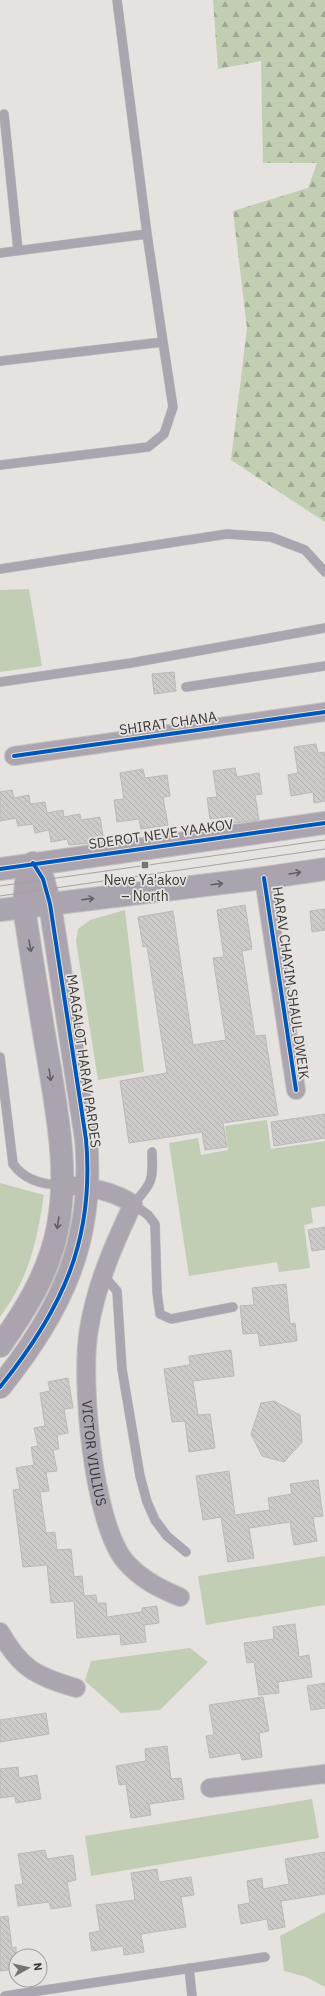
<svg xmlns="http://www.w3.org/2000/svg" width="325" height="1996" viewBox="0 0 325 1996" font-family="'IBM Plex Sans',sans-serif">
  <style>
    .green { fill: #c1ceb4 }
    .forest { fill: url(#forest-firs) }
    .building { fill: url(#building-back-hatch); stroke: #bbb9b7 }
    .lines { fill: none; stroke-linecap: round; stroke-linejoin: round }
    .lane-casing { stroke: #c2c0bf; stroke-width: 10 }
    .street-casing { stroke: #c2c0bf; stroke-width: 20 }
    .secondary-casing { stroke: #c2c0bf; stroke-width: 24 }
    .lane { stroke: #aca5b0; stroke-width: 9 }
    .street { stroke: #aca5b0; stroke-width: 18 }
    .secondary { stroke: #aba3ae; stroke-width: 22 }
    .tram { stroke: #a6a2a6; stroke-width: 1 }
    .cycleway-casing { stroke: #e6e2df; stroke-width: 6 }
    .cycleway { stroke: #0057b8; stroke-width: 4 }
    .oneway { stroke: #625e61 }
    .poi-dot { fill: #767473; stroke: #e6e2df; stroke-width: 1.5 }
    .labels { text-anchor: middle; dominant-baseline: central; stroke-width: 3.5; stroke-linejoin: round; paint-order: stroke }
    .street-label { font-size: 14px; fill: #3a3938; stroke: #e6e2df }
    .poi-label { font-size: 14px; fill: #3a3938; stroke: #e6e2df }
  </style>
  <defs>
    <pattern id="forest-firs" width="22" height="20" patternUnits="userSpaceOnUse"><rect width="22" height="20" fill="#c1ceb2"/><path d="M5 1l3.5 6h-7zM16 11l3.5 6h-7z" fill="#9ea892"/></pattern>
    <pattern id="building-back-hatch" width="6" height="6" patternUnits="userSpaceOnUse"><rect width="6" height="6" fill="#cdcbc9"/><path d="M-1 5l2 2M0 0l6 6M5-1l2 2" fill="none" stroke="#b1afad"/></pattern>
  </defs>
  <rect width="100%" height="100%" fill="#e5e2e0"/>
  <path class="green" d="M29,589L42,666L0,672V590Z
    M125,910L144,1072L98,1080L76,941L78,929L90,920Z
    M267,1120L271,1149L325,1141V1206L311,1208L313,1223L304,1225L310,1268L279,1272L277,1262L189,1276L169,1143L198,1138L201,1155L228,1150L225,1126Z
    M0,1183L44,1195C36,1244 30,1276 0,1317Z
    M325,1556V1605L206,1625L198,1576Z
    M190,1648L208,1662L160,1710L121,1713L85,1681L91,1661Z
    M312,1799L319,1838L91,1876L85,1836Z
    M325,1912V1987L306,1977L284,1971L280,1936Z"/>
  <path class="forest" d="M213,0H325V522L231,460L247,328L233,211L308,188L317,163H263L261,61L218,69Z"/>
  <path class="building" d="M174,672L176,691L154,694L152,674Z
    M316,744L318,753L325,752V801L314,803L313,792L291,796L288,775L298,773L294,747Z
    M235,768L237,777L259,773L262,794L255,795L259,820L233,823L232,816L210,819L207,798L217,797L213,771Z
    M143,769L145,778L167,775L170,796L163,797L168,825L141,829L139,819L117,822L114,800L124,799L120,773Z
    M12,790L14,798L29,795L30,804L45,802L47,813L63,810L64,817L80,814L81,820L100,817L104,842L69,845L67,839L51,842L49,830L35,833L33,824L18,826L16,818L0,821V792Z
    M245,905L252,949L242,951L255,1036L265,1035L278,1115L223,1123L227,1147L205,1150L202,1132L129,1143L120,1081L167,1073L147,946L143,947L138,917L173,911L193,1045L226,1040L213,958L224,957L217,910Z
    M325,909V930L312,932L310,911Z
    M325,1114V1138L274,1146L271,1122Z
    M325,1227V1249L312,1251L308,1230Z
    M286,1284L290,1324L295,1323L297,1341L260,1346L258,1333L243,1334L240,1306L254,1305L252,1288Z
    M231,1350L234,1376L193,1381L198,1415L210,1414L215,1448L189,1452L185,1421L172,1422L164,1369L190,1365L189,1356Z
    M68,1378L73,1408L64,1409L68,1433L57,1435L59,1449L53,1450L57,1471L46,1472L49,1491L40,1492L46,1533L55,1532L57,1550L71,1549L74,1577L82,1576L84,1596L96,1595L97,1603H106L107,1617L142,1612V1608L157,1606L159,1623L144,1625L146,1642L121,1645L120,1634L77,1638L74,1601L51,1603L47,1565L23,1567L13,1490L20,1489L16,1468L34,1465L31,1447L38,1446L34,1428L45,1426L40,1393L50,1391L48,1382Z
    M274,1401L300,1415L302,1442L284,1462L262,1456L251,1434L261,1403Z
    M229,1471L235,1515L270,1510L268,1498L292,1494L290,1484L318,1480L323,1516L313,1517L317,1541L294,1545L290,1522L249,1528L254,1558L228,1562L221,1517L203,1520L196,1476Z
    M295,1624L299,1657L309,1655L312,1677L278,1682L279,1693L259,1695L254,1662L247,1663L244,1643L274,1639L273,1627Z
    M325,1683V1708L311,1710L307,1686Z
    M263,1697L269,1731L259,1733L262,1757L242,1760L240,1753L210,1758L206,1736L214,1735L209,1705Z
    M46,1713L49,1734L0,1742V1720Z
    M167,1746L171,1779L181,1778L184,1799L149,1804L151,1815L131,1818L126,1784L119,1785L116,1766L146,1761L145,1749Z
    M18,1767L19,1778L37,1775L41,1799L16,1803L15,1796L0,1798V1769Z
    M45,1850L47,1859L73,1855L76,1880L67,1882L71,1906L51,1909L49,1902L18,1906L15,1885L23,1884L18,1854Z
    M325,1852V1894L281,1901L285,1927L269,1930L267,1919L241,1924L238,1905L250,1903L247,1881L262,1878L263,1889L289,1884L285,1859Z
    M157,1869L159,1882L191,1877L194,1895L181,1897L186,1927L141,1934L144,1952L124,1955L123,1946L92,1951L89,1933L100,1931L96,1905L135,1900L131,1873Z
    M8,1916L12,1948L16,1947V1969L0,1971V1917Z"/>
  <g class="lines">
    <g class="lane-casing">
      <path id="lane" d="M4,114L18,250
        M0,253L147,234
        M0,361L163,342L147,234L117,0
        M0,465L148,447L164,434L173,407L163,342
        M0,569L227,534L271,537L305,550L325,572
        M0,682L131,663L325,628
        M186,687L325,666
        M0,1057L13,1164C25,1181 44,1185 63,1185
        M152,1152C153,1180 153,1183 133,1204L148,1215L155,1224L157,1292L160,1314L171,1319L233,1307
        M103,1275L117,1291L122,1369L140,1476L147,1502L155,1520L167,1536L186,1552
        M189,1968L192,1996
        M5,1996L265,1957"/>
    </g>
    <g class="street-casing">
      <g id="street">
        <path d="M14,756L325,712"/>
        <path d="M264,878L296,1090"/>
        <path id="s1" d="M63,1185C88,1187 112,1190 133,1204C114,1244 96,1285 89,1329C80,1379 93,1523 125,1561C140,1579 160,1589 180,1597"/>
        <path d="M0,1632C21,1669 36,1676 76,1688"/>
        <path d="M210,1788L325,1774"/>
      </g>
    </g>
    <g class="secondary-casing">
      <path id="secondary" d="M0,869L325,823
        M0,910L264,878L325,869
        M0,1346C25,1311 48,1274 57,1231C69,1174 58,1119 49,1063C40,1011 32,960 24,908L26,882L33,863
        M0,1387C62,1310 95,1240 86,1139L50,904L43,879L33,863"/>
    </g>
    <use href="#lane" class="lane"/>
    <use href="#street" class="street"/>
    <use href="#secondary" class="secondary"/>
    <path class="tram" d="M0,886L325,840
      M0,896L325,849"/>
    <g class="cycleway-casing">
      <path id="cycleway" d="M14,756L325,712
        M0,869L325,823
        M264,878L296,1090
        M0,1387C62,1310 95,1240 86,1139L50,904L43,879L33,863"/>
    </g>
    <use href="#cycleway" class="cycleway"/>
  </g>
  <defs><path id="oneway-shaft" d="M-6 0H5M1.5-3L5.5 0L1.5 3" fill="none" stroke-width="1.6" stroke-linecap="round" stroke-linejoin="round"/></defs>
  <g class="oneway">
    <use href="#oneway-shaft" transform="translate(295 873) rotate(-9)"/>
    <use href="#oneway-shaft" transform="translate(217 884) rotate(-7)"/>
    <use href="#oneway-shaft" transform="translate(88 899) rotate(-7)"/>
    <use href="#oneway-shaft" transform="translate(30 946) rotate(81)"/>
    <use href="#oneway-shaft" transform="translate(50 1075) rotate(81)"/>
    <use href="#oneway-shaft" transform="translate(58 1223) rotate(99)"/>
  </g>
  <rect class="poi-dot" x="141" y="861" width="8" height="8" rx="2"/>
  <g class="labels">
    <g class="street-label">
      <text transform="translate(168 723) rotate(-8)">SHIRAT CHANA</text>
      <text transform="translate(161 834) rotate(-8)">SDEROT NEVE YAAKOV</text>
      <text transform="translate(291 983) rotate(82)">HARAV CHAYIM SHAUL DWEIK</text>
      <text transform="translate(84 1061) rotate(82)">MAAGALOT HARAV PARDES</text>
      <text stroke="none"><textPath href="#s1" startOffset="331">VICTOR VIULIUS</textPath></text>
    </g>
    <g class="poi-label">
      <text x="145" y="880">Neve Ya'akov<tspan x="145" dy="16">– North</tspan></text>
    </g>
  </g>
  <g transform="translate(28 1968) rotate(82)"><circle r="19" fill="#e6e2df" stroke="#a19e9c"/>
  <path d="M0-3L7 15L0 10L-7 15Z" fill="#767473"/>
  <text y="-6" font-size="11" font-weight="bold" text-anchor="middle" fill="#3a3938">N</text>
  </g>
</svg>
